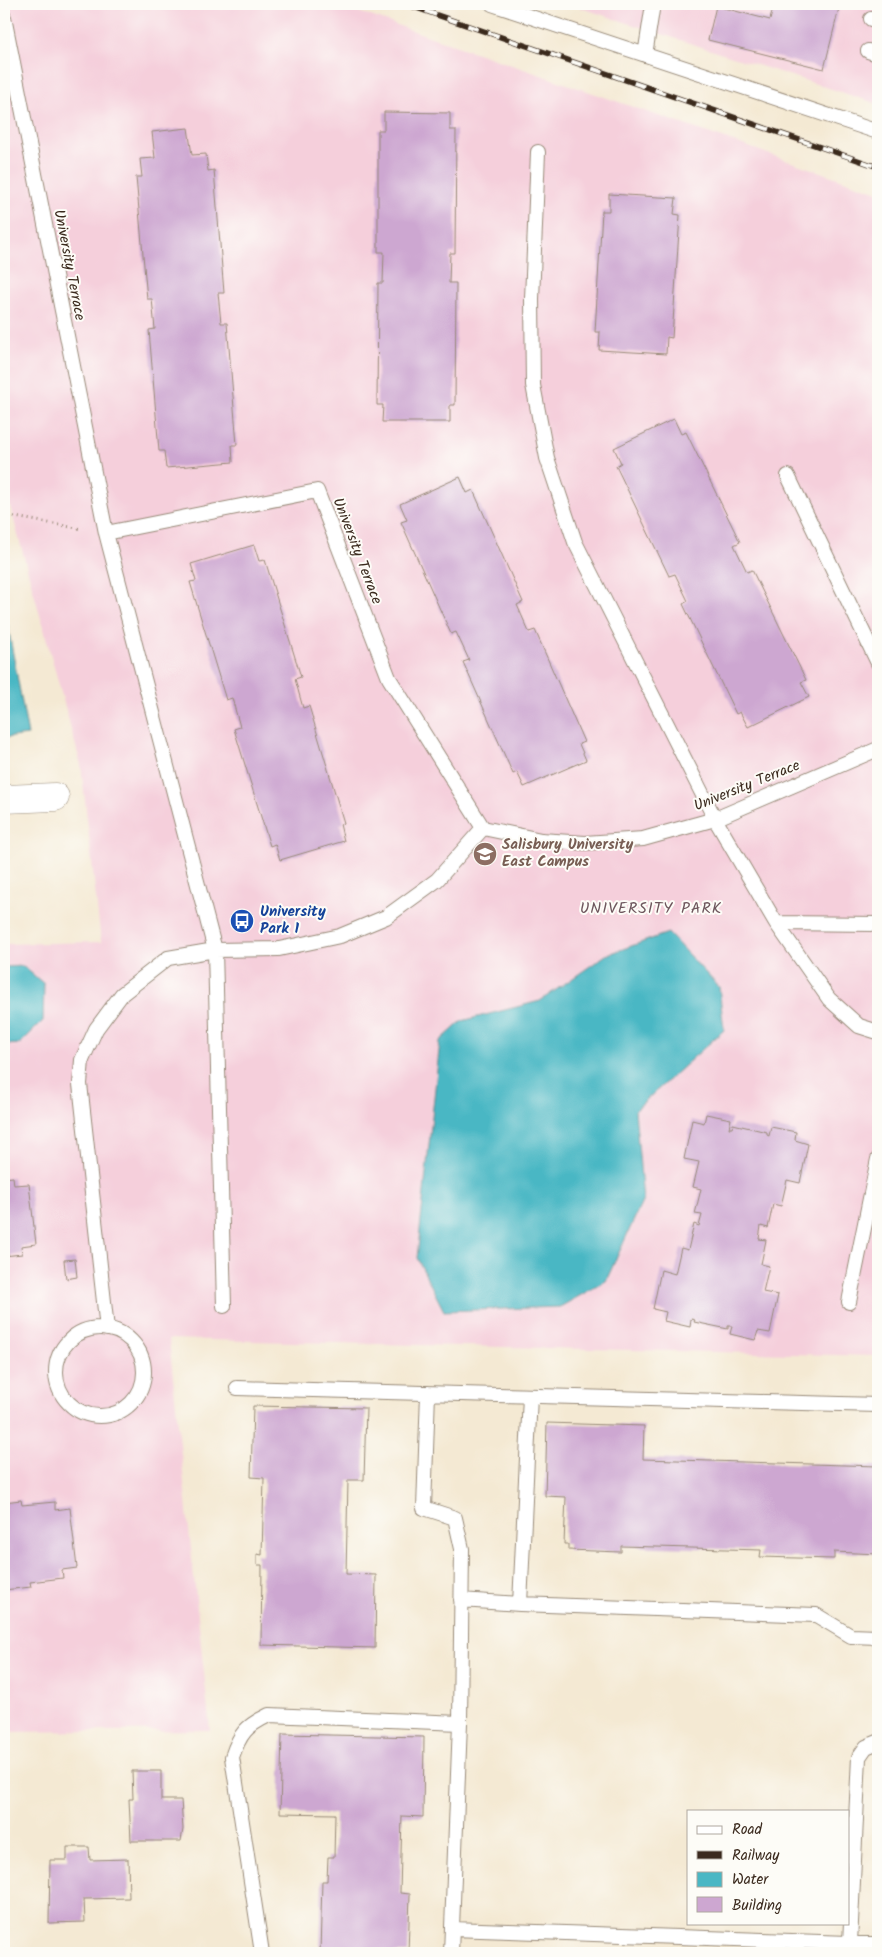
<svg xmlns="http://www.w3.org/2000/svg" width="882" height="1957" viewBox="0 0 882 1957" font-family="Kalam,sans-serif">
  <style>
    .built { fill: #f5cfdb }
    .water { fill: #4ab7c4; stroke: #427071 }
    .building { fill: #cda7d1 }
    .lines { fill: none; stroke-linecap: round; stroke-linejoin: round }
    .service-casing { stroke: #988a78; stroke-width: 16 }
    .minor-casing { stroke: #988a78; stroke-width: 29 }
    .path { stroke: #988a78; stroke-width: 3; stroke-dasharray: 1 4; stroke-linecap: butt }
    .service { stroke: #fff; stroke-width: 14 }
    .minor { stroke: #fff; stroke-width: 28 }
    .rail-casing { stroke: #3b2a1e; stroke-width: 5.5 }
    .rail { stroke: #fdfcf7; stroke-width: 4; stroke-dasharray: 11; stroke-linecap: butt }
    .labels { text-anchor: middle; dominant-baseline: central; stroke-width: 4; stroke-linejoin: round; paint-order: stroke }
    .street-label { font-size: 15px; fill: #3b2a1e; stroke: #fdfcf7 }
    .education-label { font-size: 15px; font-weight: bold; fill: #785e54; stroke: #fdfcf7; text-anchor: start }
    .transit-label { font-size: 15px; font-weight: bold; fill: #164399; stroke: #fdfcf7; text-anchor: start }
    .neighbourhood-label { font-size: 16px; letter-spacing: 1px; fill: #6e565d; stroke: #fdfcf7 }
  </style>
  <rect width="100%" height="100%" fill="#fdfcf7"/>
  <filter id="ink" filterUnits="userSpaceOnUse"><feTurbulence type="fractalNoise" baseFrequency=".02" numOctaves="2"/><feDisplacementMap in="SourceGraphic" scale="10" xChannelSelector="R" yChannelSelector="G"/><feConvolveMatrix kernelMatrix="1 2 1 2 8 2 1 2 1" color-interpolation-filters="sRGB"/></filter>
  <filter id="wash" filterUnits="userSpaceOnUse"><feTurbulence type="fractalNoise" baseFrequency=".0096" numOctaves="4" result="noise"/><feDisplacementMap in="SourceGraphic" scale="20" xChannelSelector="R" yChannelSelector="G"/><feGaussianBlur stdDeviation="1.12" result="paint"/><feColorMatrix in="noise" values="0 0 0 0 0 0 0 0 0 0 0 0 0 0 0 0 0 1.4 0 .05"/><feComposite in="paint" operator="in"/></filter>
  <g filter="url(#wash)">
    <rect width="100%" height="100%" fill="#f4e9d3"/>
    <path class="built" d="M4,4H336L878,192V1356L169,1339L210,1730L4,1732V944L101,942L81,765L4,484Z
      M569,4H878V104Z"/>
    <path class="water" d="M4,605L28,735L4,738Z
      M668,933L719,987L724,1030L635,1110L643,1200L606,1281L560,1307L444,1311L417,1258L440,1041L462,1021L540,1001L606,955Z
      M23,966L44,984L43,1021L20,1044L4,1045V967Z"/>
    <g id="blocks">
      <path class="building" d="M774,4H840L824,69L708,40L716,6L770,20Z
        M384,112L450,113V130H456L455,253H450L449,283H456L455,405H450V422H382L383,405H377L378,283H383L384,252H378V130H384Z
        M188,128L192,155L206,154L208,171L214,170L224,293H218L221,323H227L237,445H232L233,462L166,468L164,451H159L149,330L155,329L152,299H147L136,177H142L140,159L155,158L152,132Z
        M609,194L676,198L674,214L680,215L672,338L667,337L666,354L599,350L600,332H595L602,211H609Z
        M674,419L681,434L686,432L740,542L734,545L747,572L752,570L806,680L801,682L809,697L748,727L740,712L736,714L683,604L688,601L675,574L669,576L616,466L621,463L614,448Z
        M460,477L467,493L473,490L523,602L517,605L529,632L535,630L584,742L579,744L586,760L524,787L517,772L513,774L463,662L469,660L456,632L451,634L401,522L407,520L400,504Z
        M254,545L259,561L265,560L301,677L295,679L303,708L309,706L344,823L340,824L344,841L280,860L275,844L270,846L234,729L240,727L232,698L226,700L190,582L196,581L191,564Z
        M706,1114L731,1119L729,1128H732L733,1124L767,1132V1135L769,1136L771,1127L796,1132L795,1140L808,1144L800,1183L787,1180L781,1206L773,1204L768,1228L761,1226L759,1239L766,1240L761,1264L769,1266L763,1292L778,1295L770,1333L758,1331L755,1340L730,1334L732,1326H728V1329L694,1322L695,1320L691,1319L690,1327L664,1321L666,1312L653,1309L661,1270L675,1274L681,1248L688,1250L694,1224L699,1226L702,1215L695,1214L701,1189L693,1187L699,1162L684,1159L692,1120L704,1123Z
        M13,1177L14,1185L29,1184L36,1244L21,1246L22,1254L4,1256V1178Z
        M75,1259L77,1277L66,1279L64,1260Z
        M253,1406L366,1408L364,1480H348L346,1574L376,1575L375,1648L261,1645L262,1565H257V1554L262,1555L264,1478L251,1477Z
        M547,1423L644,1426L643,1459L878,1466V1554L834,1552V1559L760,1557L761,1550L621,1546V1552L568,1550V1544H564L566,1497L545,1496Z
        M21,1500L22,1505L55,1502V1510L70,1508L77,1568L62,1570L63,1578L30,1582L31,1587L4,1590V1502Z
        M282,1734L424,1737L423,1817L402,1816L400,1893L410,1894L408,1953H320L322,1881H327L328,1857H334L335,1814L280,1813Z
        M132,1771H161V1800H181L183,1829L181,1841H131L129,1799H133Z
        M67,1847H89L90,1860L128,1859L129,1898L84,1899L85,1922L49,1923L50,1860H67Z"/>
    </g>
  </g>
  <g filter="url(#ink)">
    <use href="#blocks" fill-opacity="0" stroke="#988a78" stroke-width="1"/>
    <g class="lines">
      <g class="service-casing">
        <path id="service" d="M492,4L878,132
          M4,17L106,533L215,950L224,1306
          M871,19L878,20
          M868,51L878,54
          M645,55L653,4
          M538,152L532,299L533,385L547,458L575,542L715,819L776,923L829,999L859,1026L878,1032
          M788,476L878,663
          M106,533L317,491L389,678L483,828L541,840L585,843L643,839L715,819L878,749
          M776,923L878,924
          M849,1302L878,1159
          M56 1372a44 44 0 1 1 88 0a44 44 0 1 1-88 0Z
          M107,1329L80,1084L82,1060L96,1029L122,994L168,958L215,950L279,949L340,936L386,917L437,880L483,828
          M237,1388L878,1405
          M428,1393L424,1508L455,1518L462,1549L460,1723L451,1953
          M461,1600L520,1604L816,1615L851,1636L878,1637
          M520,1604L530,1396
          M452,1929L878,1944
          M850,1943L859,1757L866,1747L878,1742
          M262,1953L232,1757C240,1733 246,1726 269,1715L460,1723"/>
      </g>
      <g class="minor-casing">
        <path id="minor" d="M4,799L55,797"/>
      </g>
      <path class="path" d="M4,515L82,529"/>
      <use href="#service" class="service"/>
      <use href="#minor" class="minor"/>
      <g class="rail-casing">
        <path id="rail" d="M405,4L878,167"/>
      </g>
      <use href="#rail" class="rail"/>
    </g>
  </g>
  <defs>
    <g id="university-disc" transform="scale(1.25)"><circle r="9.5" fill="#8d6e63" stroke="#fdfcf7"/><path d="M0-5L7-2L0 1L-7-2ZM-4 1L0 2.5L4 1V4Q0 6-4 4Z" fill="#fff"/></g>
    <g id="bus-disc" transform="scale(1.25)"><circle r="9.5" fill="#1a4fb4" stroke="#fdfcf7"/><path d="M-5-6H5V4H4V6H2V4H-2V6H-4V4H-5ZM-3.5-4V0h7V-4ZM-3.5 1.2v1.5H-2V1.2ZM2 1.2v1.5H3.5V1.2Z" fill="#fff"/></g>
  </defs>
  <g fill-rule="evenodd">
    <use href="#university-disc" x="485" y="854"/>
    <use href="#bus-disc" x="242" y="921"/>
  </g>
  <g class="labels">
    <g class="street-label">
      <text transform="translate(69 265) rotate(79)">University Terrace</text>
      <text transform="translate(357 551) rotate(69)">University Terrace</text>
      <text transform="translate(747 786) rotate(-22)">University Terrace</text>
    </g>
    <g class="education-label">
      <text x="502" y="845">Salisbury University<tspan x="502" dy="17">East Campus</tspan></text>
    </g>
    <g class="transit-label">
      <text x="260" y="912">University<tspan x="260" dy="17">Park 1</tspan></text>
    </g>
    <g class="neighbourhood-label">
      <text x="651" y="908">UNIVERSITY PARK</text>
    </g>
  </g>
  <rect width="882" height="1957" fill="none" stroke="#fdfcf7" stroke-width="20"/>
  <rect x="687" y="1810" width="162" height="115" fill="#fdfcf7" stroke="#afa8a0"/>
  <rect x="697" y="1826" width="25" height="8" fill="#ffffff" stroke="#afa8a0"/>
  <text x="732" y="1834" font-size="15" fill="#3b2a1e">Road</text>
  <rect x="697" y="1851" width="25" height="8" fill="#3b2a1e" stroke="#afa8a0"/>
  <text x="732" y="1860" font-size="15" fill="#3b2a1e">Railway</text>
  <rect x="697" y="1872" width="25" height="15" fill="#4ab7c4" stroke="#afa8a0"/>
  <text x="732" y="1884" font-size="15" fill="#3b2a1e">Water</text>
  <rect x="697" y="1897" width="25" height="15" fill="#cda7d1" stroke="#afa8a0"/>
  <text x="732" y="1910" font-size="15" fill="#3b2a1e">Building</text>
</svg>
